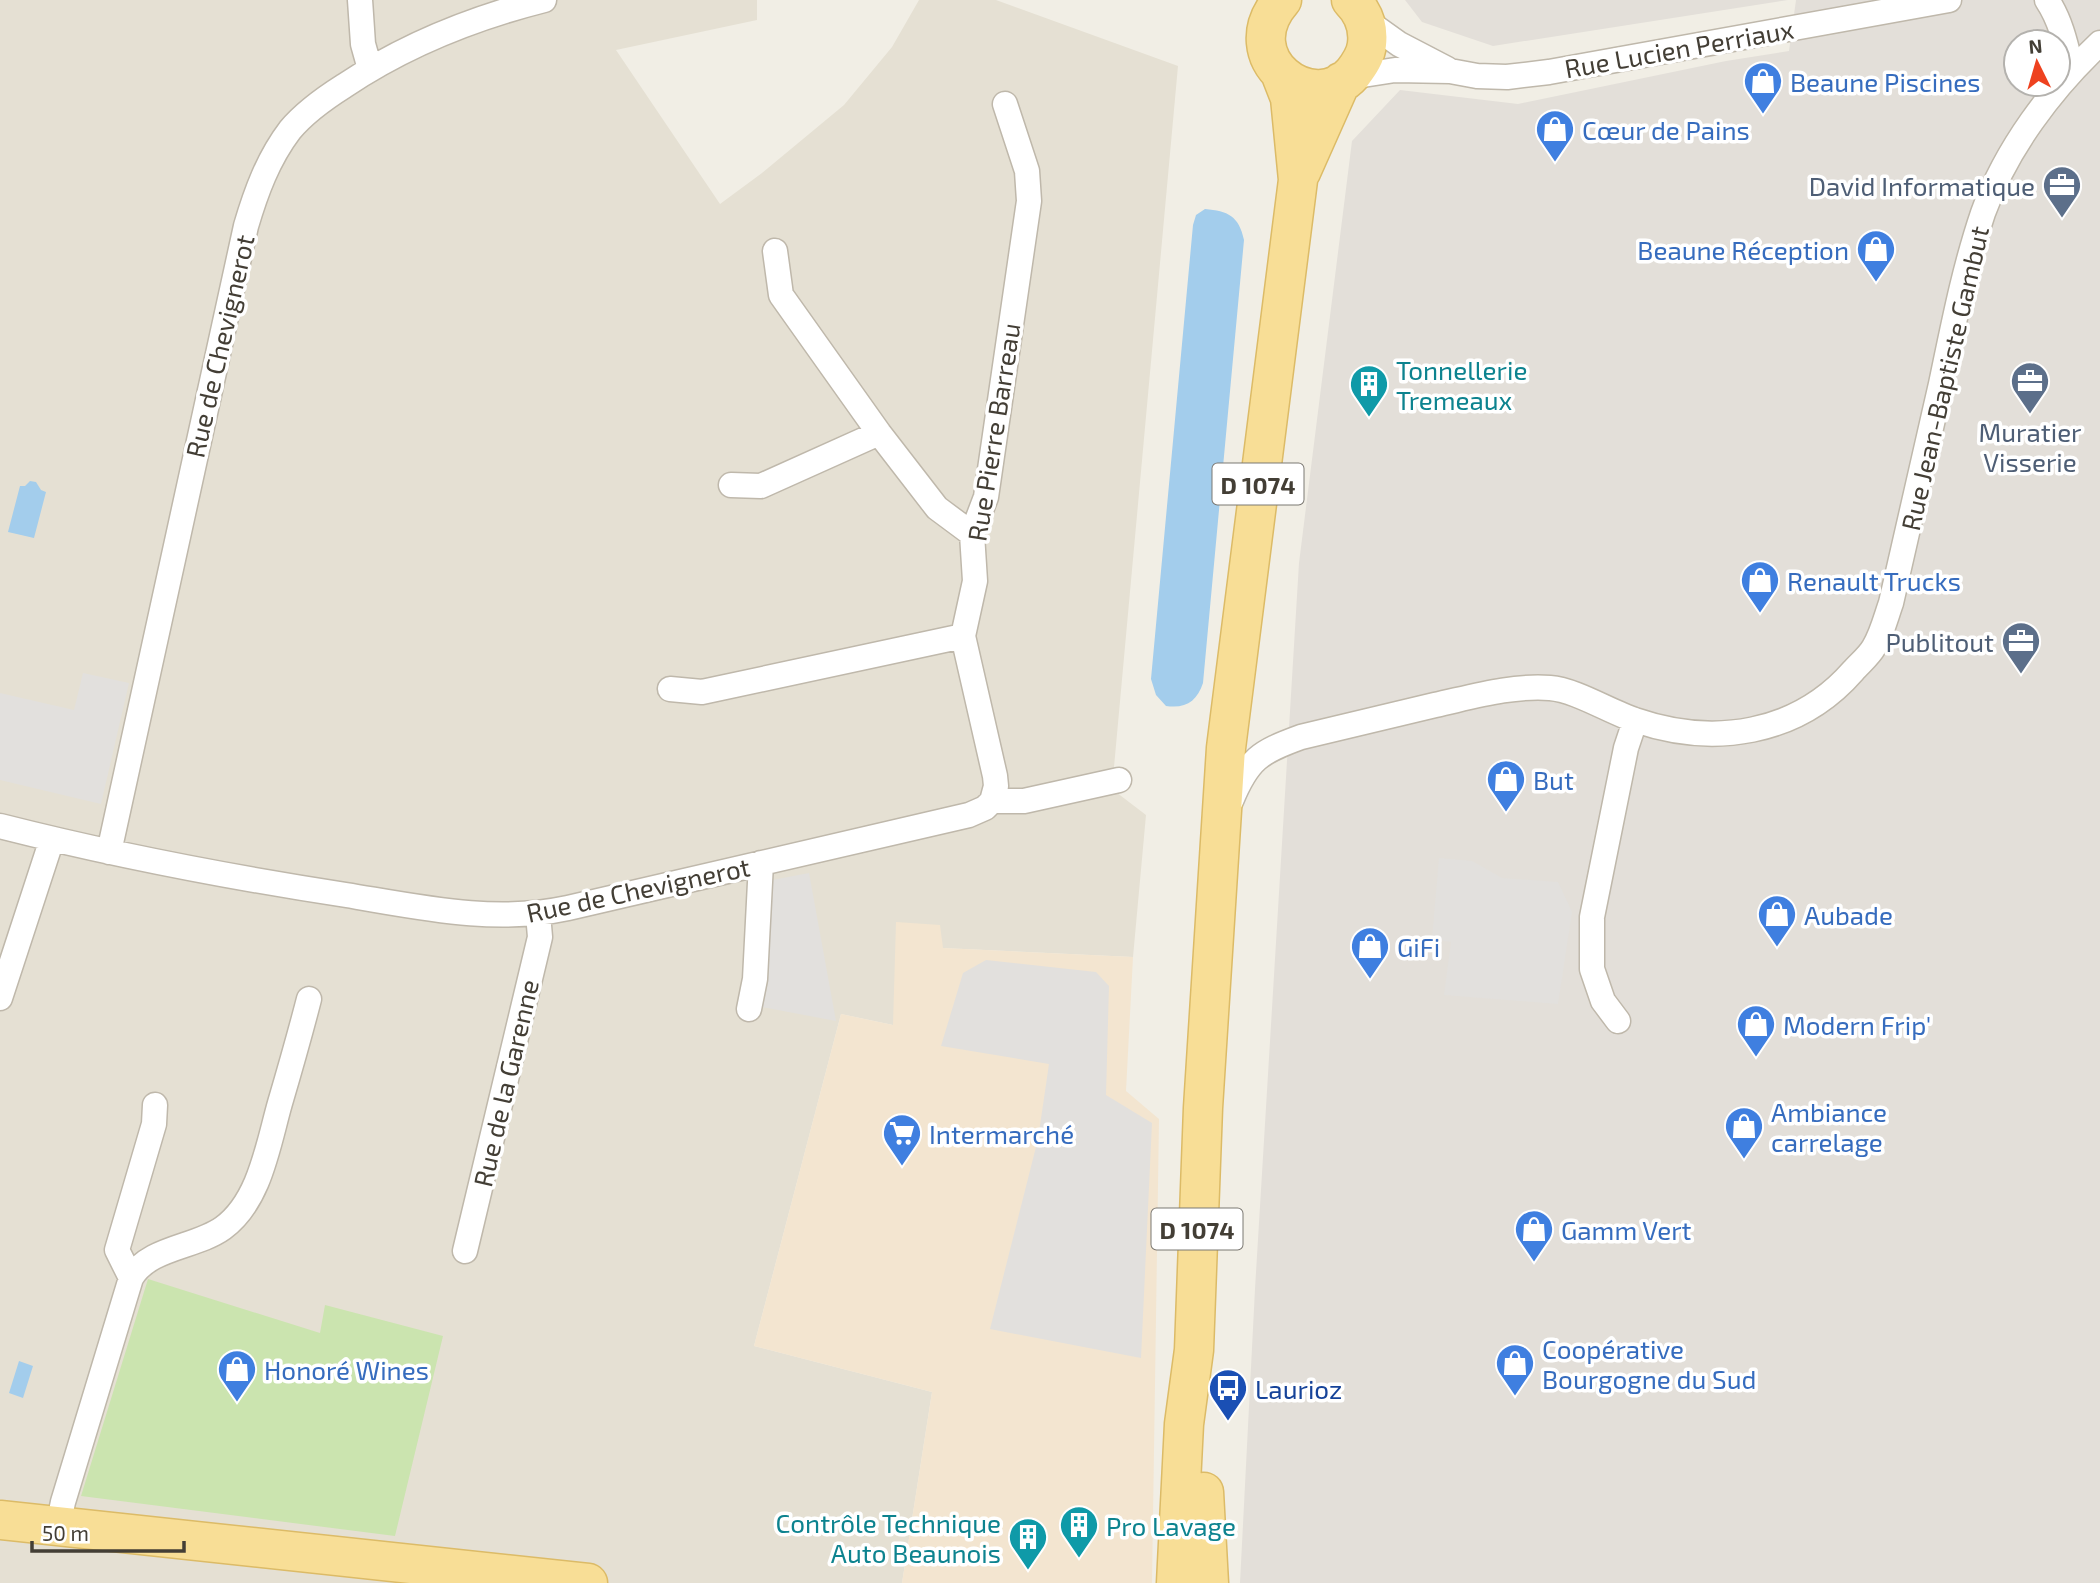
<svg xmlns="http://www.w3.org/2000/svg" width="2100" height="1583" viewBox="0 0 2100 1583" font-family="'Exo 2',sans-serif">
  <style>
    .residential { fill: #e5e0d3 }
    .commercial { fill: #f3e5d0 }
    .industrial { fill: #e3dfd9; fill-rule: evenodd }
    .green { fill: #cbe4af }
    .parking { fill: #e2e0dd }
    .water { fill: #a3cdec }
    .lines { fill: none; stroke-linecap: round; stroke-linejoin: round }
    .minor-casing { stroke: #bfb8ab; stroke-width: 27 }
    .primary-casing { stroke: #dcbb67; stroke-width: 41 }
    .minor { stroke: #fff; stroke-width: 24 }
    .primary { stroke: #f8de96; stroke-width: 38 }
    .labels { text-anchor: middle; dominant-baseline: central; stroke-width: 7; stroke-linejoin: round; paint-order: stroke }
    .shield { fill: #fff; stroke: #7b7872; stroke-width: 2 }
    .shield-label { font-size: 24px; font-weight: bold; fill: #433e35 }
    .street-label { font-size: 26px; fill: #433e35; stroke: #fff }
    .shop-label { font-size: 26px; fill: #366cbe; stroke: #fff; text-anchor: start }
    .service-label { font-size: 26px; fill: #4e5e75; stroke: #fff; text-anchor: end }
    .culture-label { font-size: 26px; fill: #0d838f; stroke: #fff; text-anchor: start }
    .transit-label { font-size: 26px; fill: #164399; stroke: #fff; text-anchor: start }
  </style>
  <rect width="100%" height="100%" fill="#f1eee5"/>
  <path class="residential" d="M0,0H757V20L616,50L720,204L762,173L844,105L892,47L919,0H996L1178,66L1112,789L1146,815L1133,957L942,948L893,1025L841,1014L754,1346L932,1392L902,1583H0Z"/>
  <path class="commercial" d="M896,922L940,925L943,948L1133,957L1126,1091L1159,1119L1152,1583H902L932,1392L754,1346L841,1014L893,1025Z"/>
  <path class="industrial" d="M1405,0H1788L1493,46L1422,22Z
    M1796,0H2100V1583H1240L1255,1289L1299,563L1352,141L1400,90L1518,104L1726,61L1789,51ZM2016,42H2058V84H2016Z"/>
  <path class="green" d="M148,1279L320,1333L325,1305L443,1336L395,1536L81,1496Z"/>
  <path class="parking" d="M83,673L129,683L101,804L0,780V693L74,710Z
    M1439,858L1472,861L1502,878L1558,882L1572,912L1558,1004L1444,995L1451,942L1432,939Z
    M809,873L836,1021L762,1007L767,881Z
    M986,960L1096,972L1109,986L1106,1095L1152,1123L1141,1358L990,1329L1038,1139L1049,1064L941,1046L963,973Z"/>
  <path class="water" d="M1205,209C1228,211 1239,216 1244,240L1203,683C1197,701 1186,709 1166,706L1156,695L1151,679L1193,225L1196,215Z
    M30,481L36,482L41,490L46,492L34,538L8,532L20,486H25Z
    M19,1361L33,1366L23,1398L9,1393Z"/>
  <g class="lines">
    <g class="minor-casing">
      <path id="minor" d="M360,0L363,44L370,69
        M2047,0C2061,21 2066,45 2072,70
        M1364,19L1399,44L1447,69
        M1350,77L1395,70L1450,71L1477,76L1507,77L1549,72L1949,0
        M775,251L781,295L879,433L937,508L972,534
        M731,485L761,486L879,433
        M670,689L702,692L963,636
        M992,801L996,786L995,776L963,636L975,581L972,534L986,497L1029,201L1027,171L1005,104
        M1231,801C1248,759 1260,752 1301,737C1346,726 1390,716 1435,705C1472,697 1512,685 1550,688C1576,690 1610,712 1635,720C1713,747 1797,735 1853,671C1860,663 1869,656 1874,647C1882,634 1886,617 1891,603C1908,530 1924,457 1941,384C1953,327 1964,269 1983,213C2006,149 2051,89 2100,43
        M0,826C114,855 229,877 346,895C419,907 494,924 568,908L969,815L985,808L992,801H1024L1119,780
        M109,852L246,226C256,192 268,159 290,130C305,112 325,98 344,86C405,45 473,18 544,0
        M0,998L52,839
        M749,1009L755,979L761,863
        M1618,1021L1603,1001L1592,969V917L1626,748L1635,721
        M465,1251L540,937L538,914
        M131,1278L117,1250L154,1124L155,1105
        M58,1526L63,1502L131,1278C149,1247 195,1248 223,1228C260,1201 268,1145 280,1103C290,1069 300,1034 309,999"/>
    </g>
    <g class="primary-casing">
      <path id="primary" d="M1282,0C1231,58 1313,119 1353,73C1360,64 1366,55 1367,44C1369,27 1363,12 1351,0
        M1301,172L1341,82
        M1204,1492L1209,1583
        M0,1520L588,1583
        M1176,1583L1184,1424L1194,1350L1203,1108L1226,748L1298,180L1290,98L1281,75"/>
    </g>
    <use href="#minor" class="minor"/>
    <use href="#primary" class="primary"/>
  </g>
  <defs>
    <g id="shop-pin" transform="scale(2.0125)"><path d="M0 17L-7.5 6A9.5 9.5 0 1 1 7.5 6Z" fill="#3f7fe0" stroke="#fff"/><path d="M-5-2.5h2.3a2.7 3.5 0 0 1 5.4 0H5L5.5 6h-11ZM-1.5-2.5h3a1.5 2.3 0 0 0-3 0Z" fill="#fff"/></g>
    <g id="office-pin" transform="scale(2.0125)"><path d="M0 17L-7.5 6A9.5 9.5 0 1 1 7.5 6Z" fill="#5c6f8a" stroke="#fff"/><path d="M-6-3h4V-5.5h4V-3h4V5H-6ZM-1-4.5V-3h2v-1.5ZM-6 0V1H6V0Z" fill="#fff"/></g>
    <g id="building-pin" transform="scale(2.0125)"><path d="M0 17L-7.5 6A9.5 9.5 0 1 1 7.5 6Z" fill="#0f9aa8" stroke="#fff"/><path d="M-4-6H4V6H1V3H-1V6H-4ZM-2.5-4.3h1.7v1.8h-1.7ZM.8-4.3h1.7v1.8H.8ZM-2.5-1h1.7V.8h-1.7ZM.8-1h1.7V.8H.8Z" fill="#fff"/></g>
    <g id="supermarket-pin" transform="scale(2.0125)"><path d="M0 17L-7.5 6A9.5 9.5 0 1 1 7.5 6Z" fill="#3f7fe0" stroke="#fff"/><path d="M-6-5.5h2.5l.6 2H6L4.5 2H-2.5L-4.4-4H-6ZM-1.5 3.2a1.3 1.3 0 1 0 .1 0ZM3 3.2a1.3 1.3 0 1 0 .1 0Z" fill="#fff"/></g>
    <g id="bus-pin" transform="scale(2.0125)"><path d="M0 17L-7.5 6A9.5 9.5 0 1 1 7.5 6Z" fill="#1a4fb4" stroke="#fff"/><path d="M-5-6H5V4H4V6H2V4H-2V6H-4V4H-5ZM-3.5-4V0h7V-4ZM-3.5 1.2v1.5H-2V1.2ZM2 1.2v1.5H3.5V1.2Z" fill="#fff"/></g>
  </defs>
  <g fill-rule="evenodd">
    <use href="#shop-pin" x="1763" y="81"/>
    <use href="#shop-pin" x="1555" y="129"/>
    <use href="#office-pin" x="2062" y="185"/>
    <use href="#shop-pin" x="1876" y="249"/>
    <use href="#office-pin" x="2030" y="381"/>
    <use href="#building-pin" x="1369" y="384"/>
    <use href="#shop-pin" x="1760" y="580"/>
    <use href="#office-pin" x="2021" y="641"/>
    <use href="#shop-pin" x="1506" y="779"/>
    <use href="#shop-pin" x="1777" y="914"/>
    <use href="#shop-pin" x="1370" y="946"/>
    <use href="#shop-pin" x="1756" y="1024"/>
    <use href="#shop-pin" x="1744" y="1126"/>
    <use href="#supermarket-pin" x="902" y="1133"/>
    <use href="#shop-pin" x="1534" y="1229"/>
    <use href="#shop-pin" x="1515" y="1363"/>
    <use href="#shop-pin" x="237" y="1369"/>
    <use href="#bus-pin" x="1228" y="1388"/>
    <use href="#building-pin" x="1079" y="1525"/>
    <use href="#building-pin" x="1028" y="1537"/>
  </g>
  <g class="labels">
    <g class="shield">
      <rect x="1212.5" y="463.5" width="91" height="41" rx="5"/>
      <rect x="1151.5" y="1208.5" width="91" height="41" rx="5"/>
    </g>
    <g class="shield-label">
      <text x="1258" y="484">D 1074</text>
      <text x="1197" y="1229">D 1074</text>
    </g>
    <g class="street-label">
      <text transform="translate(1679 48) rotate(-10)">Rue Lucien Perriaux</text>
      <text transform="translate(219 346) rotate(-77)">Rue de Chevignerot</text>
      <text transform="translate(1944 378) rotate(-77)">Rue Jean-Baptiste Gambut</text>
      <text transform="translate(993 432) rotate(-81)">Rue Pierre Barreau</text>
      <text transform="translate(638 889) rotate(-12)">Rue de Chevignerot</text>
      <text transform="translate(505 1083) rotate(-77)">Rue de la Garenne</text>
    </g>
    <g class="shop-label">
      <text x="1790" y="81">Beaune Piscines</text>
      <text x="1582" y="129">Cœur de Pains</text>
      <text x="1849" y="249" text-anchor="end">Beaune Réception</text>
      <text x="1787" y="580">Renault Trucks</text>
      <text x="1533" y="779">But</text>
      <text x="1804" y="914">Aubade</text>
      <text x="1397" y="946">GiFi</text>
      <text x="1783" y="1024">Modern Frip'</text>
      <text x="1771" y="1111">Ambiance<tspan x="1771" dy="30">carrelage</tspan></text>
      <text x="929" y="1133">Intermarché</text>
      <text x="1561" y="1229">Gamm Vert</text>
      <text x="1542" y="1348">Coopérative<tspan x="1542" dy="30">Bourgogne du Sud</tspan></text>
      <text x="264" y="1369">Honoré Wines</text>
    </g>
    <g class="service-label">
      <text x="2035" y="185">David Informatique</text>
      <text x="2030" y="431" text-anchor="middle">Muratier<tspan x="2030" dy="30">Visserie</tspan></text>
      <text x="1994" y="641">Publitout</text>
    </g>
    <g class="culture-label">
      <text x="1396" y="369">Tonnellerie<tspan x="1396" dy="30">Tremeaux</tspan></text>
      <text x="1001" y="1522" text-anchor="end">Contrôle Technique<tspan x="1001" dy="30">Auto Beaunois</tspan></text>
      <text x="1106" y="1525">Pro Lavage</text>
    </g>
    <g class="transit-label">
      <text x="1255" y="1388">Laurioz</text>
    </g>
  </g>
  <g transform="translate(2037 63) rotate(355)"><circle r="33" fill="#ffffff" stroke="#b4b2ae" stroke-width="2"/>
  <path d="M0-5L12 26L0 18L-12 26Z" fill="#ee421f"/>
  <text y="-10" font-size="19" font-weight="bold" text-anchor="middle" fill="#433e35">N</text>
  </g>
  <path d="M32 1541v10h152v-10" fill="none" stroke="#433e35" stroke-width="3.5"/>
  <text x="42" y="1541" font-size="21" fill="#433e35" stroke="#ffffff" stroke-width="5" paint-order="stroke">50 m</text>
</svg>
